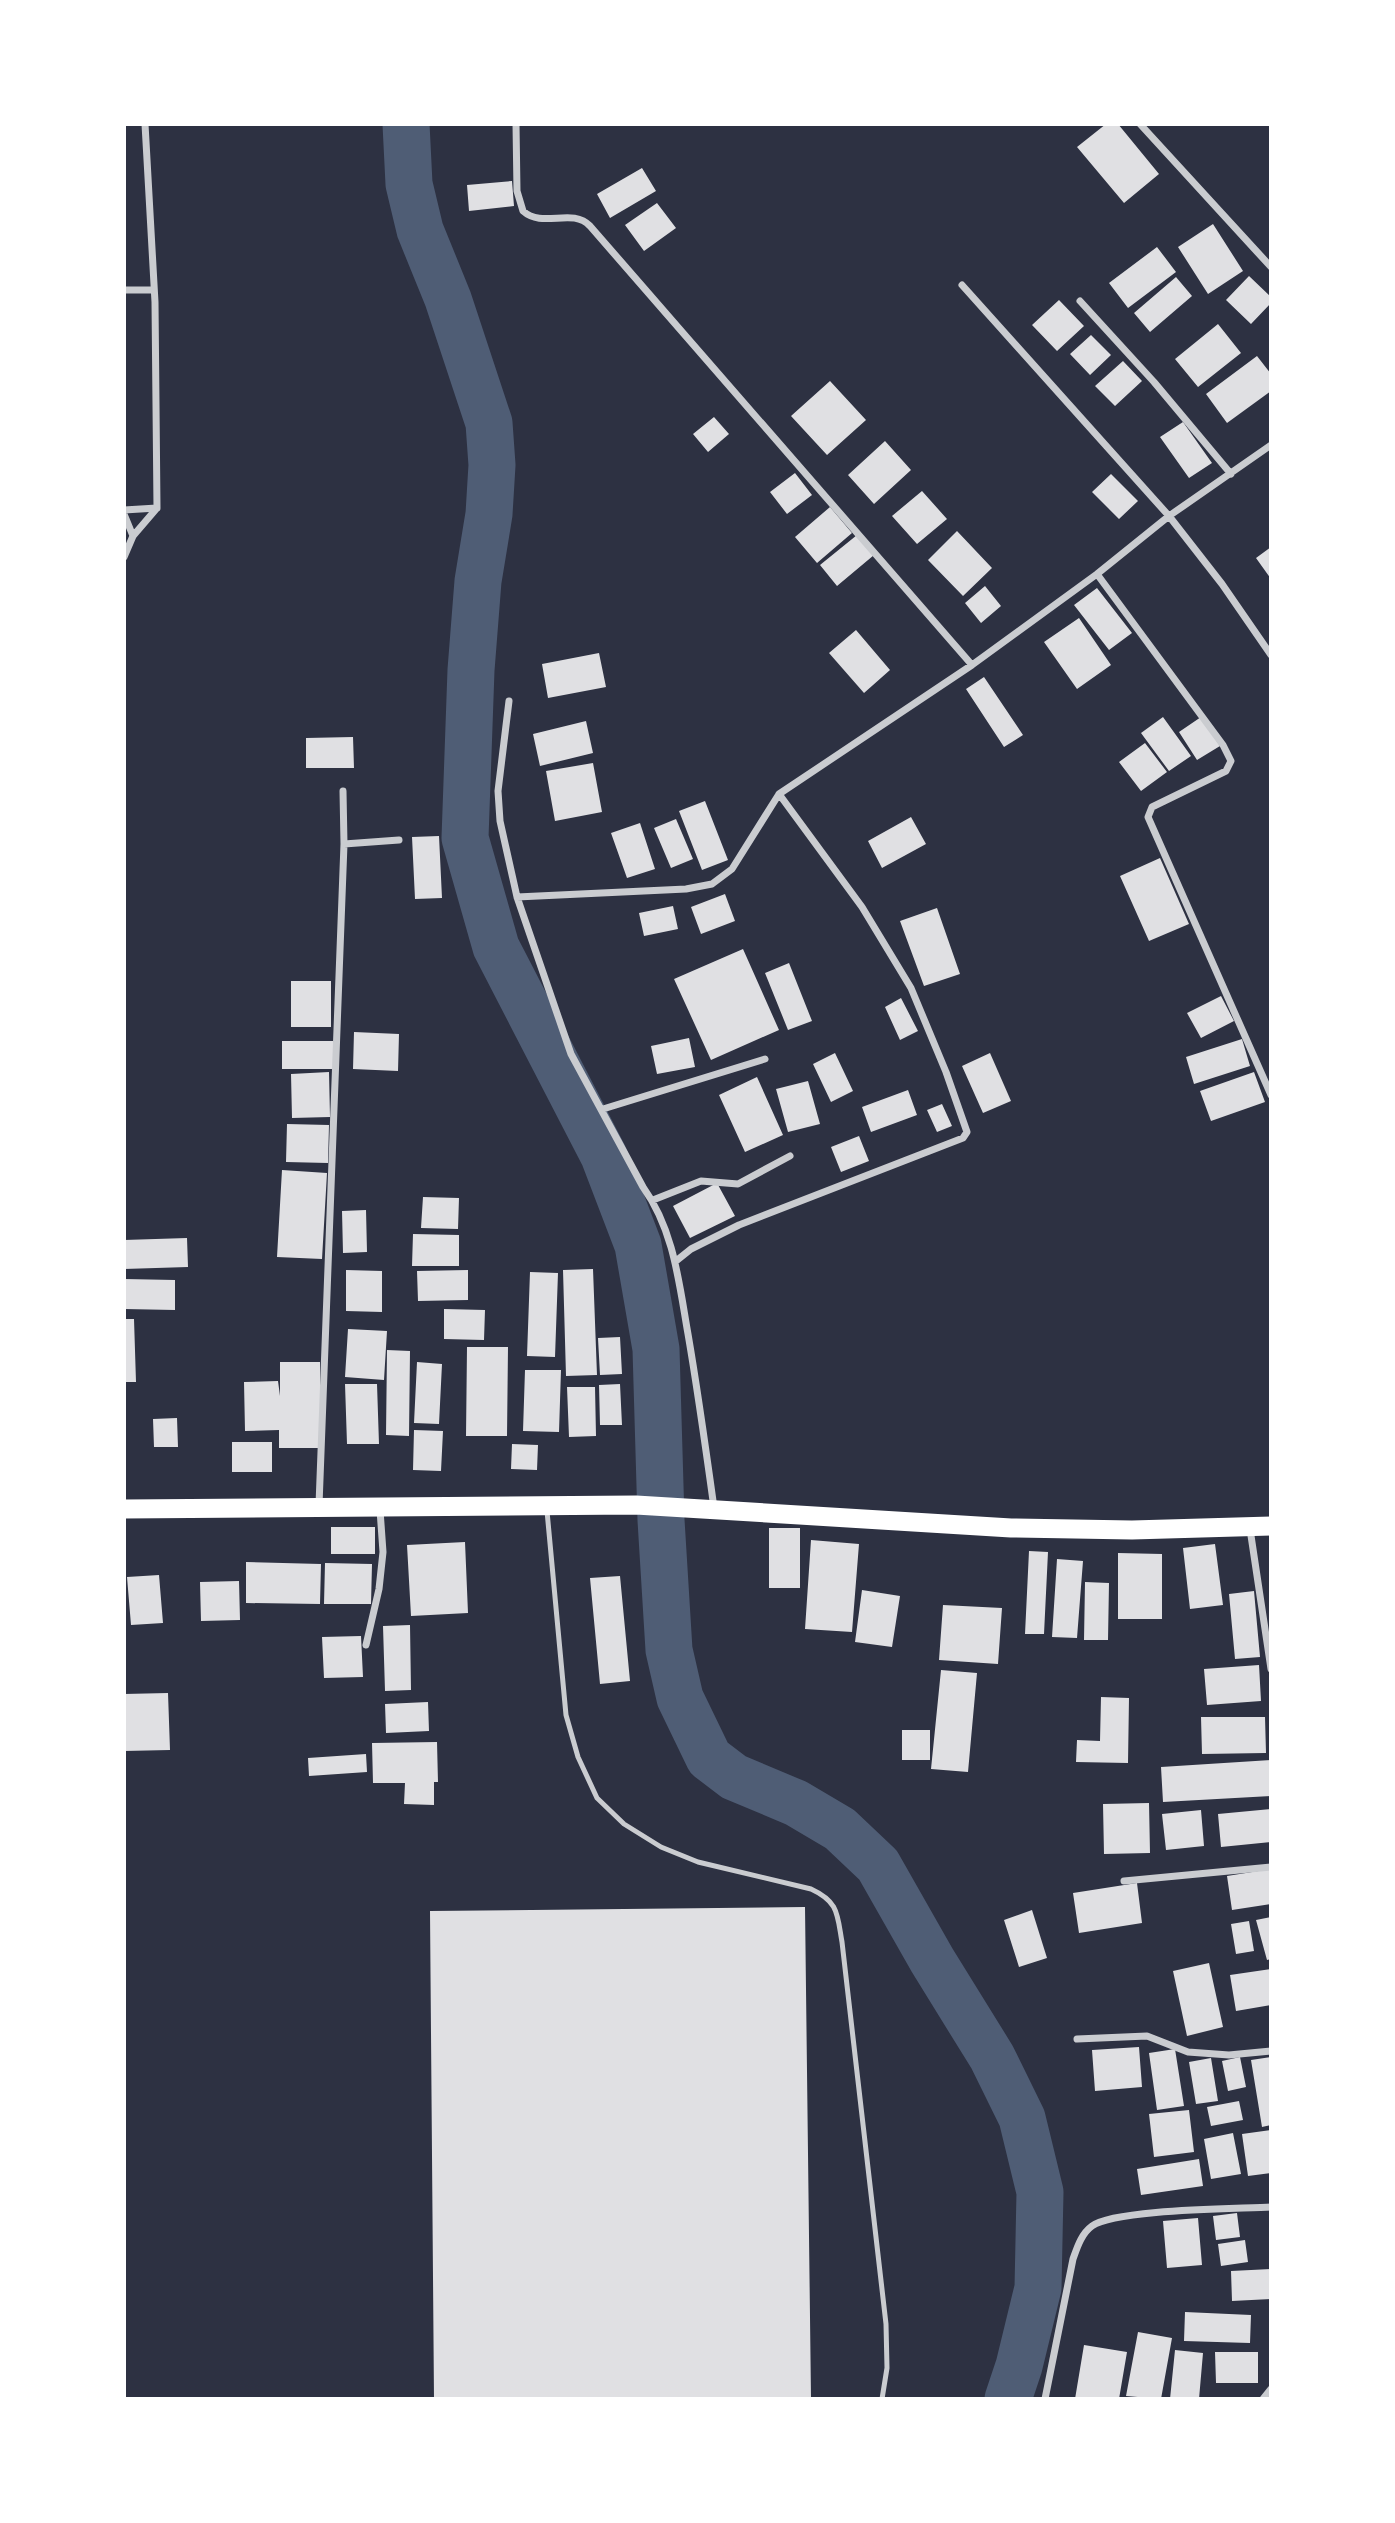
<svg xmlns="http://www.w3.org/2000/svg" width="1395" height="2523" viewBox="0 0 1395 2523" font-family="Cabin,sans-serif">
  <style>
    .lines { fill: none; stroke-linecap: round; stroke-linejoin: round }
    .river { stroke: #4f5d75; stroke-width: 47 }
    .building { fill: #e0e0e3 }
    .service { stroke: #caccd0; stroke-width: 5 }
    .minor { stroke: #caccd0; stroke-width: 7 }
    .trunk { stroke: #fff; stroke-width: 19 }
  </style>
  <rect width="100%" height="100%" fill="#2d3142"/>
  <g class="lines">
    <path class="river" d="M406,124L409,184L420,230L448,299L489,423L492,465L489,514L478,581L471,670L465,838L496,947L604,1156L638,1245L656,1349L661,1520L669,1650L680,1698L709,1758L734,1777L796,1803L840,1829L878,1865L932,1960L992,2057L1022,2118L1040,2192L1038,2288L1019,2366L1008,2399"/>
  </g>
  <path class="building" d="M1106,124H1118L1159,174L1124,203L1077,147Z
    M642,168L656,191L610,218L597,194Z
    M512,181L514,206L469,211L467,185Z
    M657,203L676,228L644,251L625,225Z
    M1213,224L1243,271L1208,294L1178,247Z
    M1157,247L1176,272L1128,308L1109,283Z
    M1249,276L1271,297V303L1251,324L1226,300Z
    M1176,277L1192,296L1150,332L1134,313Z
    M1059,300L1084,326L1057,351L1032,325Z
    M1218,324L1241,353L1198,387L1175,359Z
    M1091,335L1111,355L1090,375L1070,354Z
    M1257,356L1271,374V391L1227,423L1206,394Z
    M1123,361L1142,381L1115,406L1095,386Z
    M830,381L866,420L827,455L791,416Z
    M714,417L729,434L708,452L693,434Z
    M1183,422L1212,463L1189,478L1160,437Z
    M885,441L911,470L874,504L848,475Z
    M795,473L812,495L787,514L770,492Z
    M1111,474L1138,501L1119,519L1092,492Z
    M922,491L947,519L917,544L892,516Z
    M830,507L852,533L817,563L795,537Z
    M957,531L992,568L963,596L928,560Z
    M857,535L874,555L837,586L820,565Z
    M1271,547V579L1256,558Z
    M985,586L1001,606L981,623L965,603Z
    M1097,588L1132,633L1109,650L1074,605Z
    M1079,618L1111,665L1077,689L1044,642Z
    M856,630L890,670L864,693L829,653Z
    M599,653L606,687L548,698L542,664Z
    M984,677L1023,735L1004,747L966,689Z
    M1163,717L1191,756L1169,771L1141,733Z
    M1201,717L1220,746L1197,760L1179,732Z
    M586,721L593,753L540,766L533,734Z
    M353,737L354,768H306V738Z
    M1145,743L1167,772L1141,791L1119,762Z
    M593,763L602,812L555,821L546,771Z
    M705,801L728,860L702,870L679,811Z
    M911,817L926,844L882,868L868,841Z
    M676,819L693,859L671,868L654,828Z
    M640,823L655,869L627,878L611,833Z
    M439,836L442,898L415,899L412,837Z
    M1160,858L1189,924L1149,941L1120,876Z
    M725,894L735,921L701,934L691,907Z
    M673,906L678,929L644,936L639,913Z
    M937,908L960,974L924,986L900,921Z
    M743,949L779,1030L711,1060L674,979Z
    M789,963L812,1021L788,1030L765,973Z
    M291,981H331V1027H291Z
    M1221,996L1234,1021L1201,1038L1187,1013Z
    M901,998L918,1031L900,1040L885,1007Z
    M354,1032L399,1034L398,1071L353,1069Z
    M689,1038L695,1067L657,1074L651,1046Z
    M1242,1039L1250,1066L1194,1084L1186,1057Z
    M282,1041H333V1069H282Z
    M835,1053L853,1091L831,1102L813,1064Z
    M990,1053L1011,1101L983,1113L962,1066Z
    M329,1072L330,1117L292,1118L291,1074Z
    M1254,1072L1265,1102L1211,1121L1200,1091Z
    M757,1077L783,1135L745,1152L719,1095Z
    M808,1081L820,1124L788,1132L776,1089Z
    M908,1090L917,1115L871,1132L862,1107Z
    M942,1104L952,1126L937,1132L927,1110Z
    M287,1124L329,1125L328,1163L286,1162Z
    M859,1136L869,1161L841,1172L831,1147Z
    M282,1170L327,1173L322,1259L277,1257Z
    M717,1183L735,1216L690,1238L673,1206Z
    M423,1197L459,1198L458,1229L421,1228Z
    M366,1210L367,1252L343,1253L342,1211Z
    M413,1234L459,1235V1266H412Z
    M187,1238L188,1267L124,1269V1240Z
    M593,1269L597,1375L566,1376L563,1270Z
    M346,1270L382,1271V1312L346,1311Z
    M468,1270V1300L418,1301L417,1271Z
    M530,1272L558,1273L555,1357L527,1356Z
    M124,1279L175,1280V1310L124,1309Z
    M444,1309L485,1310L484,1340L444,1339Z
    M124,1319H134L136,1382H124Z
    M348,1329L387,1331L384,1380L345,1377Z
    M620,1337L622,1374L600,1375L598,1338Z
    M467,1347H508L507,1436H466Z
    M387,1350L410,1351L409,1436L386,1435Z
    M280,1362H320V1448H279V1430L245,1431L244,1382L278,1381L280,1396Z
    M417,1362L442,1364L439,1424L414,1423Z
    M525,1370H561L559,1432L523,1431Z
    M345,1384H377L379,1444H347Z
    M620,1384L622,1425H600L599,1385Z
    M567,1387H595L596,1436L569,1437Z
    M177,1418L178,1447H154L153,1419Z
    M414,1430L443,1431L441,1471L413,1470Z
    M232,1442H272V1472H232Z
    M512,1444L538,1445L537,1470L511,1469Z
    M331,1527H375V1554H331Z
    M769,1528H800V1588H769Z
    M811,1540L859,1544L852,1632L805,1629Z
    M465,1542L468,1613L411,1616L407,1545Z
    M1215,1544L1223,1605L1190,1609L1183,1548Z
    M1029,1551L1048,1552L1044,1634H1025Z
    M1118,1553L1162,1554V1619H1118Z
    M1057,1559L1083,1561L1077,1638L1052,1637Z
    M246,1562L321,1564L320,1604L246,1603Z
    M325,1563L372,1564L371,1604H324Z
    M159,1575L163,1623L131,1625L127,1577Z
    M620,1576L630,1681L600,1684L590,1578Z
    M239,1581L240,1620L201,1621L200,1582Z
    M1085,1582L1109,1583L1108,1640H1084Z
    M862,1590L900,1596L892,1647L855,1642Z
    M1254,1591L1260,1657L1235,1659L1229,1594Z
    M943,1605L1002,1608L998,1664L939,1660Z
    M410,1625L411,1690L385,1691L383,1626Z
    M361,1636L363,1677L324,1678L322,1637Z
    M1259,1665L1261,1701L1207,1705L1204,1669Z
    M941,1670L977,1673L968,1772L931,1769Z
    M168,1693L170,1750L124,1751V1694Z
    M1101,1697L1129,1698L1128,1763L1076,1762L1077,1740L1100,1741Z
    M428,1702L429,1731L386,1733L385,1704Z
    M1201,1717H1265L1266,1753L1202,1754Z
    M902,1730H930V1760H902Z
    M437,1742L438,1782H434V1805L404,1804L405,1783H373L372,1743Z
    M366,1754L367,1772L309,1776L308,1758Z
    M1271,1760V1796L1163,1802L1161,1767Z
    M1149,1803L1150,1853L1104,1854L1103,1804Z
    M1271,1809V1842L1221,1847L1218,1814Z
    M1201,1810L1204,1846L1166,1850L1162,1814Z
    M1271,1869V1904L1232,1910L1227,1876Z
    M1137,1883L1142,1923L1079,1933L1073,1893Z
    M805,1907L811,2399H434L430,1911Z
    M1032,1910L1047,1958L1019,1967L1004,1920Z
    M1271,1917V1959L1267,1960L1256,1920Z
    M1249,1921L1254,1951L1236,1954L1231,1924Z
    M1209,1963L1223,2027L1187,2036L1173,1971Z
    M1271,1969V2005L1236,2011L1230,1975Z
    M1139,2047L1142,2087L1095,2091L1092,2050Z
    M1175,2049L1184,2106L1157,2110L1149,2053Z
    M1240,2057L1246,2087L1228,2091L1222,2061Z
    M1271,2057V2125L1262,2127L1251,2060Z
    M1211,2058L1218,2101L1196,2104L1189,2062Z
    M1239,2101L1243,2120L1211,2126L1207,2107Z
    M1189,2110L1194,2152L1154,2157L1149,2114Z
    M1271,2130V2173L1248,2176L1242,2134Z
    M1233,2133L1241,2174L1211,2179L1204,2139Z
    M1199,2159L1203,2186L1141,2195L1137,2169Z
    M1237,2213L1240,2237L1216,2240L1213,2216Z
    M1198,2218L1202,2265L1167,2268L1163,2221Z
    M1245,2240L1248,2262L1221,2266L1218,2244Z
    M1271,2269V2299L1232,2301L1231,2271Z
    M1185,2312L1251,2315L1250,2343L1184,2341Z
    M1138,2332L1172,2338L1161,2399L1126,2396Z
    M1084,2345L1127,2352L1119,2399H1075Z
    M1175,2350L1203,2353L1199,2399H1170Z
    M1215,2352H1258V2383H1216Z"/>
  <g class="lines">
    <path class="service" d="M547,1511L566,1715L578,1757L597,1798L624,1824L661,1847L698,1862L811,1889C839,1902 837,1914 842,1942L886,2324L887,2368L882,2399"/>
    <path class="minor" d="M516,124L517,191L523,211C543,229 572,207 590,226L972,665
      M1140,124L1271,267
      M962,285L1169,516L1222,584L1271,655
      M124,290H154
      M1080,301L1154,382L1231,474
      M124,510L157,508
      M124,514L133,536
      M124,557L133,536L157,508L155,302L145,124
      M1097,574L1223,745L1231,761L1226,771L1152,807L1148,817L1271,1095
      M509,701L498,791L500,821L517,897L571,1054L643,1187C674,1230 679,1283 688,1334C698,1392 706,1450 714,1508
      M344,844L399,840
      M517,897L686,889L712,884L732,869L779,794L972,665L1097,574L1169,516L1271,445
      M603,1109L765,1059
      M653,1200L701,1181L738,1184L790,1156
      M676,1261L691,1249L739,1225L963,1138L967,1132L946,1072L911,988L862,907L779,794
      M319,1505L344,844L343,791
      M1250,1529L1271,1669
      M366,1645L379,1589L383,1552L380,1510
      M1124,1881L1271,1867
      M1077,2039L1147,2036L1188,2052L1229,2055L1271,2051
      M1045,2399L1073,2259C1077,2248 1081,2234 1092,2226C1115,2209 1236,2209 1271,2207
      M1263,2399L1271,2389"/>
    <path class="trunk" d="M124,1509L636,1505L1011,1528L1132,1530L1271,1526"/>
  </g>
  <rect width="1395" height="2523" fill="none" stroke="#ffffff" stroke-width="252"/>
</svg>
